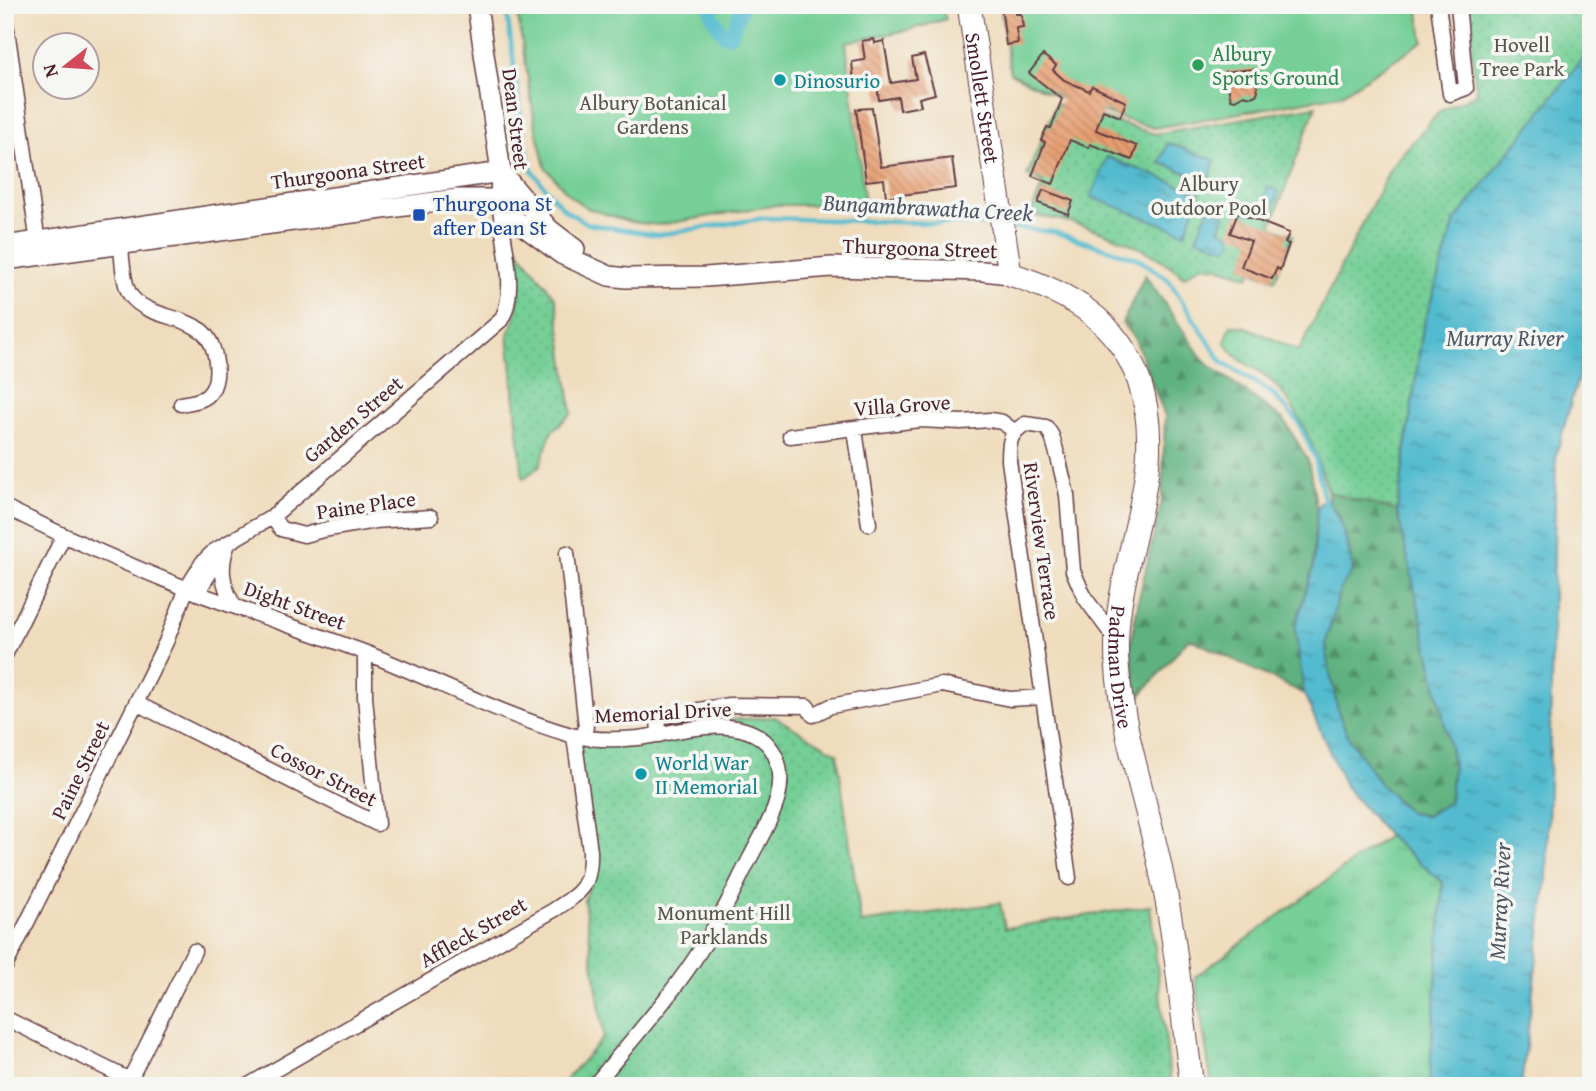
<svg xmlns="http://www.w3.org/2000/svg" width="1596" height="1091" viewBox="0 0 1596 1091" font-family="'Gentium Book Plus',serif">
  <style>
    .grass { fill: url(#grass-tufts); stroke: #5f7760; stroke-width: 2 }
    .forest { fill: url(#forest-firs); stroke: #546855; stroke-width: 2 }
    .park { fill: url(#park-dots); stroke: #5f7760; stroke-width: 2 }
    .garden { fill: #74cf96; stroke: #5f7760; stroke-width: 2 }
    .water { fill: url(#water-ripples); stroke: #4e6d7d; stroke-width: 2 }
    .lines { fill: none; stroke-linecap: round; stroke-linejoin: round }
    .stream { stroke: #52bbcf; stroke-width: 4.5 }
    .canal { stroke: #52bbcf; stroke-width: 14 }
    .building { fill: url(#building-back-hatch) }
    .street-casing { stroke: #633b41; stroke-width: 17 }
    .secondary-casing { stroke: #633b41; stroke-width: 22 }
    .primary-casing { stroke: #633b41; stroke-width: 25 }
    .street { stroke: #fff; stroke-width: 14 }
    .secondary { stroke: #fff; stroke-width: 19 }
    .primary { stroke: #fff; stroke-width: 23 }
    .leisure-dot { fill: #2e9e5b; stroke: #f6f6f2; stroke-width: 2.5 }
    .culture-dot { fill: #0f9aa8; stroke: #f6f6f2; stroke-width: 2.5 }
    .transit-dot { fill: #1a4fb4; stroke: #f6f6f2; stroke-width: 2.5 }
    .labels { text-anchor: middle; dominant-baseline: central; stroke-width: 7; stroke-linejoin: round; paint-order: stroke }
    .park-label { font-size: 21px; fill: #57544b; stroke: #f6f6f2 }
    .leisure-label { font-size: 21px; fill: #27864d; stroke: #f6f6f2; text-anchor: start }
    .culture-label { font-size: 21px; fill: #0d838f; stroke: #f6f6f2; text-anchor: start }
    .street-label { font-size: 21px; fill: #4a1f2b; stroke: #f6f6f2 }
    .transit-label { font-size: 21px; fill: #164399; stroke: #f6f6f2; text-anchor: start }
    .water-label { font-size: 23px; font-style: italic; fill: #4d5664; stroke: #f6f6f2 }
  </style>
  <defs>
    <pattern id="grass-tufts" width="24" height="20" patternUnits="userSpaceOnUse" patternTransform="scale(1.75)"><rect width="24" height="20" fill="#74cf96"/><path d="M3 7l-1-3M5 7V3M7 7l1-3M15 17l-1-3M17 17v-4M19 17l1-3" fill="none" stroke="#66b181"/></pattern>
    <pattern id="forest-firs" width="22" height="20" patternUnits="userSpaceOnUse" patternTransform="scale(1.75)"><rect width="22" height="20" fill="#5fb27f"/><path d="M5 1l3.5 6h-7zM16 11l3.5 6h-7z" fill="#509068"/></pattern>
    <pattern id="park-dots" width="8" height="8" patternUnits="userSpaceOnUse" patternTransform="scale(1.75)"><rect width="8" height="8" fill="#74cf96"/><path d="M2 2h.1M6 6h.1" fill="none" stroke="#66b181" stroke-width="1.8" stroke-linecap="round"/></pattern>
    <pattern id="water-ripples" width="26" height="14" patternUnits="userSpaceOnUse" patternTransform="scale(1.75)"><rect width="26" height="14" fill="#52bbcf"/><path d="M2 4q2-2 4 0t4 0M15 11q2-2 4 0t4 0" fill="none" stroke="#4697a8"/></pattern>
    <pattern id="building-back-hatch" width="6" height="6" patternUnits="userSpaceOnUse" patternTransform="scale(1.75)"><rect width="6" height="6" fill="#e79d70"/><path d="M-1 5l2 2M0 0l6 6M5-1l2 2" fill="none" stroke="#bd7f5c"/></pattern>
  </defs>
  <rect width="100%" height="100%" fill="#f6f6f2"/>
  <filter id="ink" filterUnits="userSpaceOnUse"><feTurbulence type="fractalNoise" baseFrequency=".0143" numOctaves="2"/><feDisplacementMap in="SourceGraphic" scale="14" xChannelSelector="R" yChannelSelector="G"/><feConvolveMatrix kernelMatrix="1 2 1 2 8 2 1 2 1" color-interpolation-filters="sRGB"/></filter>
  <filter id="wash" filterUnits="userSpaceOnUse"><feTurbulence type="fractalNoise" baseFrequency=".00686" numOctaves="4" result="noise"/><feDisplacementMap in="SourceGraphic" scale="28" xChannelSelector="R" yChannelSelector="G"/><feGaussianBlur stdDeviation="1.57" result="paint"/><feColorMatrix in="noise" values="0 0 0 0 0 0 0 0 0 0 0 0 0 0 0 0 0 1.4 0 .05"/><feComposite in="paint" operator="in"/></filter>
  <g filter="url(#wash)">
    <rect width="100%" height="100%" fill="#efdcbc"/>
    <path class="grass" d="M1388,836L1443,882L1429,1086H1212L1195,977Z"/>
    <path class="forest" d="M1145,275L1204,361L1284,420L1308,460L1317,509L1313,568L1295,627L1304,694L1189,638L1138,699L1130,647L1139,598L1162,500L1165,416L1135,339L1122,323Z
      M1298,415L1340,417L1397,511L1453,761L1450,801L1426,816L1409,812L1381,785L1349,738L1339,715L1327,660L1326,642L1340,589L1353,570L1348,544L1338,514L1328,501V492L1319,461Z"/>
    <path class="park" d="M1465,5H1591V49L1423,327L1397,511L1328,492C1316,451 1300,406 1267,377C1248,361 1241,367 1225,342L1231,325L1246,327L1299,351L1392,165L1440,111L1477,94Z
      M1056,104L1155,134L1316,106L1271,226L1293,235L1275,280L1251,271L1249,277L1218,267L1202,265L1184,277C1148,245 1079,219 1030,216L1043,183L1027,176Z
      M510,238L556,299L572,413L552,431L539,467L523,479L508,334C526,302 517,273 510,238Z
      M775,717L837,753L861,923L1000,903L1005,928L1150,906L1171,1086H560L604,1037L584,900L597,864L576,737L630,743L726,720Z"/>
    <path class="garden" d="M516,5H940L946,19L909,30L846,42L865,205H775L659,225L631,222L587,208L570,196L545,167L536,129Z
      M1000,5H1418L1423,41L1340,95L1154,128L1071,103L1010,73Z"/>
    <path class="water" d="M1591,48V333L1556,455L1547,877L1521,1086H1429L1443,883L1388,836L1345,786L1304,694L1295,627L1313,568L1317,509L1321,502L1328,501C1343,522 1348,545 1353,570L1340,589L1326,642L1327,660L1339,715L1349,738L1381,785L1409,812L1426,816L1450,801L1453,761L1397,511L1423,327L1455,221Z
      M1168,143L1215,160L1208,181L1160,163Z
      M1107,157L1200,193L1185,233L1091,197Z
      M1268,187L1279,191L1273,207L1262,204Z
      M1209,207L1225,214L1219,229C1229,233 1238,238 1227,248L1196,238Z"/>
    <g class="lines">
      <path class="stream" d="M506,5L524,141L532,170L550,194L566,211L588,224L657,235L765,218L997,225
        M1009,227L1054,232L1136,258L1167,278L1222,362L1271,392L1297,420L1315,458L1326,507"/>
      <path class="canal" d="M716,5L712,8L711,14L723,34L728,36
        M731,34L743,5"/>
    </g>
    <g id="blocks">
      <path class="building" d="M1001,5H1015L1016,14H1021L1023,27L1016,28L1018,43L1006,45Z
        M874,39L875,43L884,41L891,83L916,79L912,58L924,55L935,94L919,98L921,106L900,110L898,97L879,100L876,79L854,82L852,62L865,60L862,41Z
        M1043,55L1056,65L1053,70L1064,80L1089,91L1092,86L1126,102L1120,117L1103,110L1096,130L1137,146L1132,160L1090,144L1089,148L1070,140L1053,184L1032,176L1045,142L1041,140L1047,127L1051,128L1062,99L1029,73Z
        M1254,69L1258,91L1256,95L1251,97L1244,95L1235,100L1231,99L1224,72Z
        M872,108L881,167L952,158L956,188L886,197L884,179L866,181L856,109Z
        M1043,190L1073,201L1068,214L1038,203Z
        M1238,213L1289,233L1285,243L1289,244L1280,270L1277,268L1272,279L1241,267L1251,241L1230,233Z"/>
    </g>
  </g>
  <g filter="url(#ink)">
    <use href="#blocks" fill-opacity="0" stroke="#633b41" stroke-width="2"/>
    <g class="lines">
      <g class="street-casing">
        <path id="street" d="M1438,5L1450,94L1466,88L1458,5
          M5,16L39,250
          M120,237C122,252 122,284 131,296C147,317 183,315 203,332C218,346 222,383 207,396C200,402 189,402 181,404
          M855,430L869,524
          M790,436L919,420L961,422L990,420L1002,422L1014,431
          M5,507C69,539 134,568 200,594C253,614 308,631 361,651C432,678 498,714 571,735C591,740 617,740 638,738C677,733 749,708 774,753C793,789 765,828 749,860C734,889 721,919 703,946C672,996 631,1040 594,1086
          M272,517L281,529L304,535L323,530L375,521L431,517
          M228,544C219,567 222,584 234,606
          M567,553L586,727L583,736
          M200,594L202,585L222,554
          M5,655L63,537
          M136,703L377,824L365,697V653
          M659,735L658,717L729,705L807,706L813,715L831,706L942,685L1010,699L1043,697
          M1069,878L1009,461C1009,442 1009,434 1025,424L1046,427L1052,436L1059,461L1067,495L1073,571L1085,598L1116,640
          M5,967L136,703L166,642L187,588L202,563L214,551L272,517L501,320C520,288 500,237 500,201
          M5,1018L142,1086
          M130,1079L194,951
          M247,1086L554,910C582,892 591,886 590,851L574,736"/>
      </g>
      <g class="secondary-casing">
        <path id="secondary" d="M477,5L501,172L500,199L510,216L561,254L609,276L626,278L706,277L832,267L983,271L1010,274
          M501,172L549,229L575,249
          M5,246L501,172
          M5,260L457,199H500"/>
      </g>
      <g class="primary-casing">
        <g id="primary">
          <path id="s1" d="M969,5L1010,274C1069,293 1117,319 1139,381C1172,476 1110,567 1117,663C1122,735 1148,805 1162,876C1177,945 1182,1016 1192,1086"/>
        </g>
      </g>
      <use href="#street" class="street"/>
      <use href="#secondary" class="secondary"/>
      <use href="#primary" class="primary"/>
    </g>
  </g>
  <circle class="leisure-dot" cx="1198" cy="65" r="7"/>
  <g class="culture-dot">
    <circle cx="780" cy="80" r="7"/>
    <circle cx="641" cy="774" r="7"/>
  </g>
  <rect class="transit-dot" x="412" y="208" width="14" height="14" rx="3.5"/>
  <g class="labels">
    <g class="park-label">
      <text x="1522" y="44">Hovell<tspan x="1522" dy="24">Tree Park</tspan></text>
      <text x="653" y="102">Albury Botanical<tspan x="653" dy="24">Gardens</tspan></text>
      <text x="1209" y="183">Albury<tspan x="1209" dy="24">Outdoor Pool</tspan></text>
      <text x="724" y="912">Monument Hill<tspan x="724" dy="24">Parklands</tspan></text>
    </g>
    <g class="leisure-label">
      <text x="1212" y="53">Albury<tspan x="1212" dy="24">Sports Ground</tspan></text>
    </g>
    <g class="culture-label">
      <text x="794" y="80">Dinosurio</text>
      <text x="655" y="762">World War<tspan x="655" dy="24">II Memorial</tspan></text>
    </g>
    <g class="street-label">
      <text stroke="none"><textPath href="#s1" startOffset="94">Smollett Street</textPath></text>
      <text transform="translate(516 119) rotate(83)">Dean Street</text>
      <text transform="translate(348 171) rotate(-8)">Thurgoona Street</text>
      <text transform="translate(920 248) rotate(2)">Thurgoona Street</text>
      <text transform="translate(902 405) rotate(-4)">Villa Grove</text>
      <text transform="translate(353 419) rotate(-40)">Garden Street</text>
      <text transform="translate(366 505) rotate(-8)">Paine Place</text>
      <text transform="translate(1042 541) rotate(82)">Riverview Terrace</text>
      <text transform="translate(295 605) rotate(20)">Dight Street</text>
      <text stroke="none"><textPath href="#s1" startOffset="737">Padman Drive</textPath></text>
      <text transform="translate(663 712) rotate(-3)">Memorial Drive</text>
      <text transform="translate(80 770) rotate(-64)">Paine Street</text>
      <text transform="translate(324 774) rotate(27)">Cossor Street</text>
      <text transform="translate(473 932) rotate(-30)">Affleck Street</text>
    </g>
    <g class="transit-label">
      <text x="433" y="203">Thurgoona St<tspan x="433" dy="24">after Dean St</tspan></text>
    </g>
    <g class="water-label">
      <text transform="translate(928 207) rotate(3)">Bungambrawatha Creek</text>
      <text x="1505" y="337">Murray River</text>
      <text transform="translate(1499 901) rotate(-87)">Murray River</text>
    </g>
  </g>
  <rect width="1596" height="1091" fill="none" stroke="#f6f6f2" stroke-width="28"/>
  <g transform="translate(66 66) rotate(253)"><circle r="33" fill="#f6f6f2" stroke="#b1a0a2" stroke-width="2"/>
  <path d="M0-5L12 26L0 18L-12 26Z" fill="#d1495b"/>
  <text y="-10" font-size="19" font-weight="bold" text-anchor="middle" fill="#4a1f2b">N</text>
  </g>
</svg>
